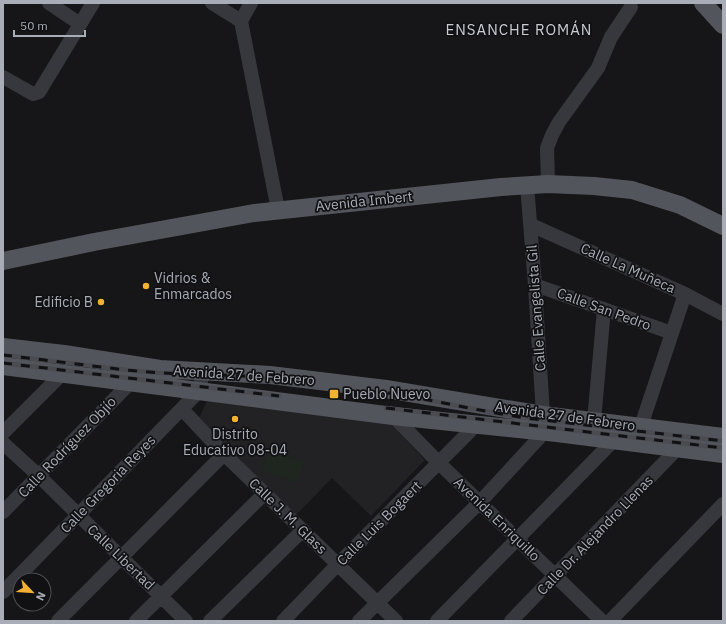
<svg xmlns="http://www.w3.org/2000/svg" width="726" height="624" viewBox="0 0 726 624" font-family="'IBM Plex Sans',sans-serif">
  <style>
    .built { fill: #222225 }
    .green { fill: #1e261f }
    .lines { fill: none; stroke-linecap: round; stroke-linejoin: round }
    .minor { stroke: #37383d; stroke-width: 14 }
    .major { stroke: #53555c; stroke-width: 18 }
    .rail-casing { stroke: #4a4c52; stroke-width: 4.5 }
    .rail { stroke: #111113; stroke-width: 3; stroke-dasharray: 9; stroke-linecap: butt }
    .poi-dot { fill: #f2b134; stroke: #111113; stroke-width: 1.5 }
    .labels { text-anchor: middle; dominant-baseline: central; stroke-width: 3.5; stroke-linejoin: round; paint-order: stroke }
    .street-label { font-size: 14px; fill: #a8adb8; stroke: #111113 }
    .poi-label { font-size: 14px; fill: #a8adb8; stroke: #111113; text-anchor: start }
    .neighbourhood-label { font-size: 15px; letter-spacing: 1px; fill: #c9ccd4; stroke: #111113 }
  </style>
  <rect width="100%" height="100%" fill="#161618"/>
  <path class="built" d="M207,401L389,422L425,460L371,516L332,478L295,516L199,418Z"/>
  <path class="green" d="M270,449L304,462L295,483L261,470Z"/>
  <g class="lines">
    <path class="minor" d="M49,3L80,24
      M212,3L241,21
      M251,3L241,21L278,210
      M3,77L33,94L39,92L93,3
      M548,184L547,148L552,135L559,122L598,68L611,37L631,7
      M531,225L685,294L723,314
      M535,285L672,333
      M182,409L224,454L396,621
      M393,416L439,463L602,621
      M594,421L604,309
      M641,426L685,294
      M3,433L62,374
      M3,443L39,476L186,621
      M3,512L131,382
      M3,592L199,391L203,372
      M58,621L224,454
      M136,621L265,493
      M210,621L303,530
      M283,621L338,564L476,425
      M359,621L480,502L539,438L541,431L543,415L535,285L527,185
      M437,621L614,440
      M511,621L678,448
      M610,621L723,504"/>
    <path class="major" d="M703,3L723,25
      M3,261L94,242L254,213L501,187L548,184L594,186L632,190L680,205L723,226
      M3,347L64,354L160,369L270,375L386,389L543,415L723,437
      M3,366L393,416L557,433L723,454"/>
    <g class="rail-casing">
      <path id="rail" d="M3,355L126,370L161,373L245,376L281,380
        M3,363L279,396
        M388,393C434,400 479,411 526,418L723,441
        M386,408L723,448"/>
    </g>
    <use href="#rail" class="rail"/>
  </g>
  <g class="poi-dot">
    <circle cx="146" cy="286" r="4"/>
    <circle cx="101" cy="302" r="4"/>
    <rect x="329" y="389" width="10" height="10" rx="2"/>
    <circle cx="235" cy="419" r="4"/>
  </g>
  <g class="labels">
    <g class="street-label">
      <text transform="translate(364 201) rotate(-6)">Avenida Imbert</text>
      <text transform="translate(628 268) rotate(24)">Calle La Muñeca</text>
      <text transform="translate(536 308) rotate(-94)">Calle Evangelista Gil</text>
      <text transform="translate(604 309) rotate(20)">Calle San Pedro</text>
      <text transform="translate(244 375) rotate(4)">Avenida 27 de Febrero</text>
      <text transform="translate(565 416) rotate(8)">Avenida 27 de Febrero</text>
      <text transform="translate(67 447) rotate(-46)">Calle Rodríguez Objío</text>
      <text transform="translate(108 484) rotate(-46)">Calle Gregoria Reyes</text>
      <text transform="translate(288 516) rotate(44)">Calle J. M. Glass</text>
      <text transform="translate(497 519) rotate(44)">Avenida Enriquillo</text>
      <text transform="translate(379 523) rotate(-45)">Calle Luis Bogaert</text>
      <text transform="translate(595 535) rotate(-46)">Calle Dr. Alejandro Llenas</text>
      <text transform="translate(121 557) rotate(44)">Calle Libertad</text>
    </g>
    <g class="poi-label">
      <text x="154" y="278">Vidrios &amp;<tspan x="154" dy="16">Enmarcados</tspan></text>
      <text x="93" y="302" text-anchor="end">Edificio B</text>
      <text x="343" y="394">Pueblo Nuevo</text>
      <text x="235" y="434" text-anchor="middle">Distrito<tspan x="235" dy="16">Educativo 08-04</tspan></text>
    </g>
    <g class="neighbourhood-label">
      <text x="519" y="29">ENSANCHE ROMÁN</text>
    </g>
  </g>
  <rect width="726" height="624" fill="none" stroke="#a8adb8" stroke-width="8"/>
  <g transform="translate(32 592) rotate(115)"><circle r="19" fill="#111113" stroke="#4d4f55"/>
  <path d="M0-3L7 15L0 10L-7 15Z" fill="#f2b134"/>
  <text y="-6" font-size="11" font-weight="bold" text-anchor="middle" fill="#a8adb8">N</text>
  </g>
  <path d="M14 30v6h71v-6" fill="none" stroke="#a8adb8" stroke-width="2"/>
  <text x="20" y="30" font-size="12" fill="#a8adb8" stroke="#111113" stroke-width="3" paint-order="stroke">50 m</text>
</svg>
